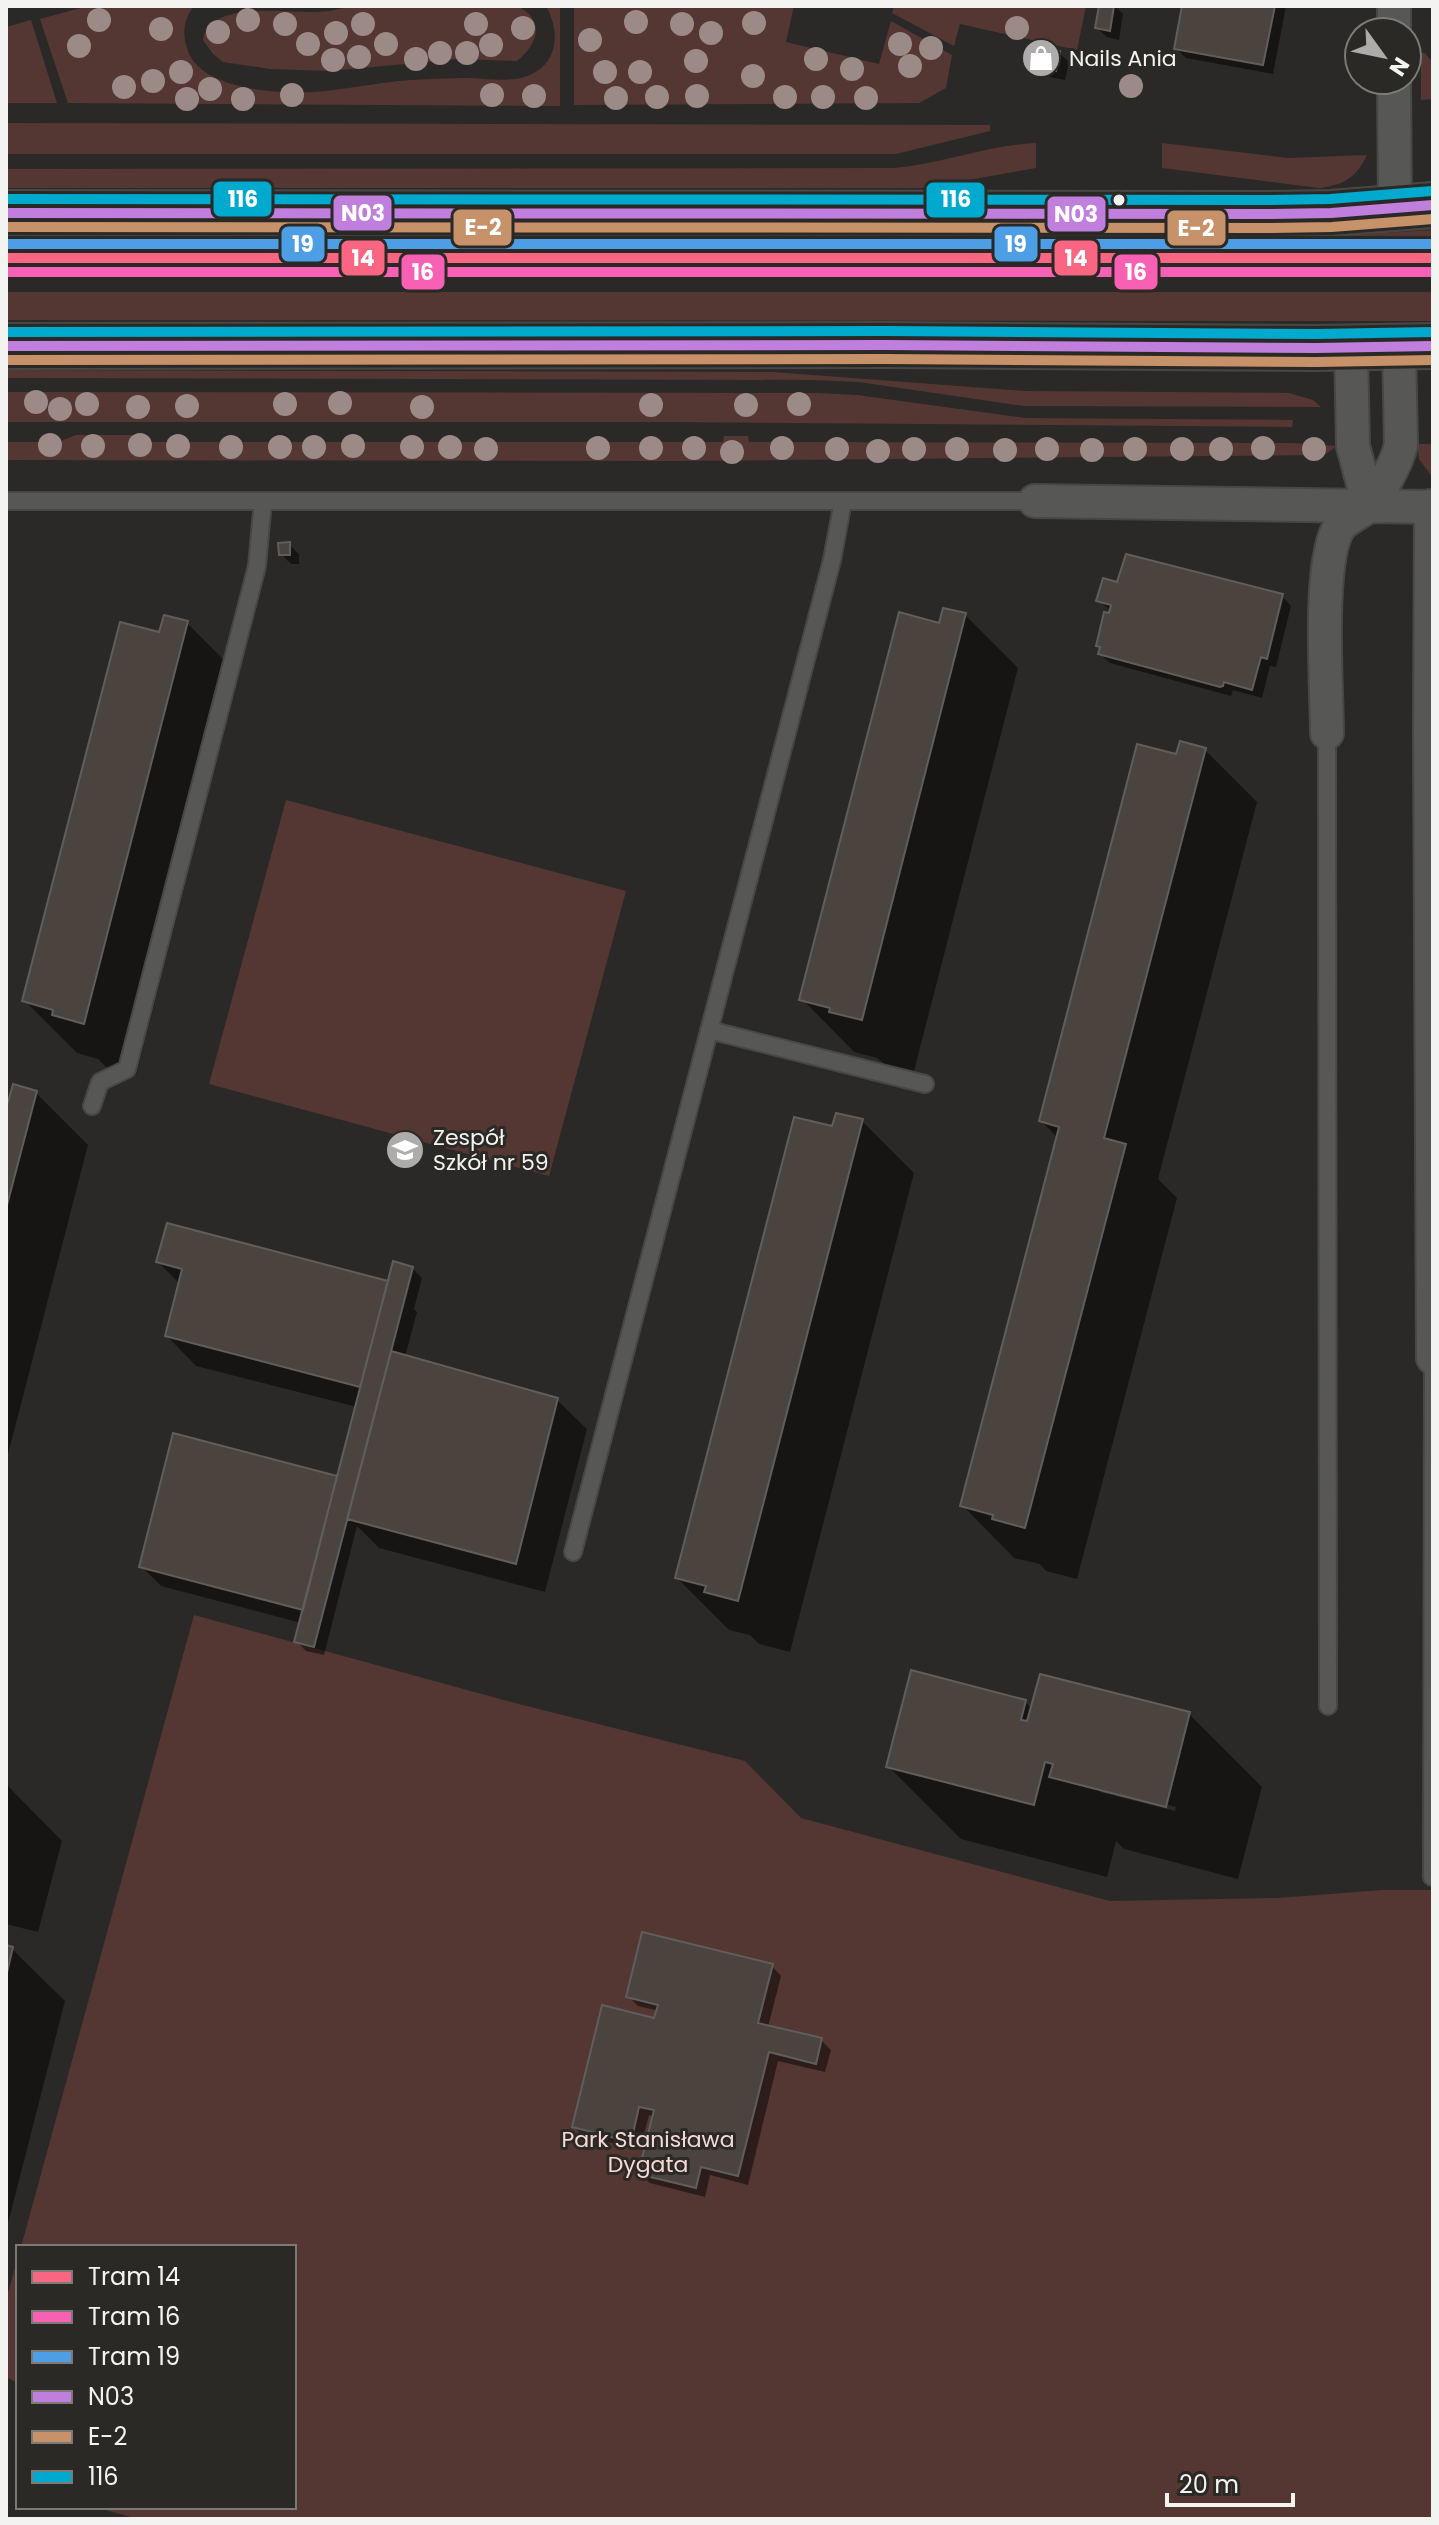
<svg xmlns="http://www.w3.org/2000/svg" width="1439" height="2525" viewBox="0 0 1439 2525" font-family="Poppins,sans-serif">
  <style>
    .green { fill: #543732 }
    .shadow { fill: #0007; fill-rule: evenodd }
    .building { fill: #4a433e; stroke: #5f5e5d; stroke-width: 2 }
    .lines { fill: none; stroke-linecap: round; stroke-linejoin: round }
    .lane-casing { stroke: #484745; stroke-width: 20 }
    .street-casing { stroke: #484745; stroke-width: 36 }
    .secondary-casing { stroke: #484745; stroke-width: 48 }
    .lane { stroke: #575756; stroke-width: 16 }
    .street { stroke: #575756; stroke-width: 32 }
    .secondary { stroke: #575756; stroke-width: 44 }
    .bus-1-casing { stroke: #2b2926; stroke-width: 16 }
    .bus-2-casing { stroke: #2b2926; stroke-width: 16 }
    .bus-3-casing { stroke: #2b2926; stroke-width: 16 }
    .bus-1 { stroke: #c07fdc; stroke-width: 10 }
    .bus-2 { stroke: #c7916a; stroke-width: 10 }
    .bus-3 { stroke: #00a9ce; stroke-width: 10 }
    .tram-1-casing { stroke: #2b2926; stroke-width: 16 }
    .tram-2-casing { stroke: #2b2926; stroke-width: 16 }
    .tram-3-casing { stroke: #2b2926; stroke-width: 16 }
    .tram-1 { stroke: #fa6682; stroke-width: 10 }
    .tram-2 { stroke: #f860b3; stroke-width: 10 }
    .tram-3 { stroke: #4d9ee5; stroke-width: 10 }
    .tree { fill: #9b8a86 }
    .bus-dot { fill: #f3f3f1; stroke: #2b2926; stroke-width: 3 }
    .labels { text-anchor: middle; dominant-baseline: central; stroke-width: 6; stroke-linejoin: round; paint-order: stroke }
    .poi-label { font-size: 22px; fill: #f3f3f1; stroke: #2b2926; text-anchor: start }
    .park-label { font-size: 22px; fill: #f8d9d4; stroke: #2b2926 }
    .line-badge { stroke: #2b2926; stroke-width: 3 }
    .badge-label { font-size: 22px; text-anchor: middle; font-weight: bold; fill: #fff }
  </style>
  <rect width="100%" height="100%" fill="#2a2927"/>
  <path class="green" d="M88,6H194C183,20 182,35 188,51C202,90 279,94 314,92C346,90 378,82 411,80C429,79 447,78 466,78C488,78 517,85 537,71C560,56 558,27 546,6H560V106L68,103L40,19Z
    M352,6H517C546,20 538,44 517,61L458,59L330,71L270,69L223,62L213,54L203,40C209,0 286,13 315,12C327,12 339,9 352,6Z
    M574,6H794L786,42L879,64L891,21L952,55L946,88L919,103L574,105Z
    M894,6H1086L1077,50L960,24L954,46L892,13Z
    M31,20L57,103H6V27Z
    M1421,53H1425L1433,63V99L1421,100Z
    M6,123L990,125V131L896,154H6Z
    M1036,143V168L923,188H6V169L894,168C942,164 987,145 1036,143Z
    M1162,143L1288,158L1367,155C1356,178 1344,185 1319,188L1162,168Z
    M1433,230V248L6,249V238L1285,239Z
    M6,292H1433V321L6,320Z
    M6,370L773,372L1025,391L1289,393L1313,400L1321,407L1024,406L859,382L813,380L6,378Z
    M6,392L817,393L857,395L1025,418L1293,420L1292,427L672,422H6Z
    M76,435H132L148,442H723L724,436H748L749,442L1292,443L1337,446L1320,458L1319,455L672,461L6,460V442H58Z
    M1417,444H1433V478L1419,459Z
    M286,800L626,891L549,1176L209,1084Z
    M194,1615L515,1703L745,1761L801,1818L1110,1901L1278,1898L1382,1890H1433V2519H138L94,2507H294V2247H21Z
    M18,2257V2383L6,2377V2300Z"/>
  <path class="shadow" d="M1101,6H1115L1123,14L1119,40L1107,37L1097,28Z
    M1184,6H1286L1273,74L1186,58L1176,48Z
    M1059,53L1069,62L1065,80L1034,74L1025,64Z
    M289,544L299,554V564H291L281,554Z
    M1119,585L1282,596L1291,606L1276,667L1270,666L1262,698L1233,690L1231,696L1110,663L1100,654L1102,649L1098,645L1111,611L1098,600Z
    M965,615L1018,668L914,1071L884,1064L877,1058L854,1052L802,999L940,625Z
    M187,623L239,675L136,1075L106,1067L98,1059L77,1053L25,1001L160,635Z
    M1205,750L1257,802L1158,1179L1177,1198L1077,1579L1046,1571L1040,1564L1014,1558L962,1505L1058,1138L1041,1121L1178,756Z
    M36,1093L88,1145L6,1462V1103Z
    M862,1121L914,1173L790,1652L759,1644L750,1635L729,1630L677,1578L834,1129Z
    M158,1262L387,1283L412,1268L422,1278L414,1309L417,1312L405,1357L557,1400L587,1429L545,1592L379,1548L357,1526L324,1655L306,1651L296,1641L301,1623L161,1586L141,1566L336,1478L338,1480L357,1407L196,1366L167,1336L180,1284Z
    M1025,1702L1032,1709L1189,1714L1262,1787L1238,1879L1124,1849L1116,1841L1107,1877L961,1839L888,1766ZM1100,1788L1176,1807L1175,1811L1100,1792Z
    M6,1784L62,1841L38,1932L6,1924Z
    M6,1947L12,1949L65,2001L6,2231Z
    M772,1966L781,1976L768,2027L821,2040L831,2050L825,2072L778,2061L748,2185L710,2175L705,2197L650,2183L640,2174L654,2117L649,2115L640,2150L584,2136L574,2127L656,2020L659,2011L638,2006L628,1996Z"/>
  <path class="building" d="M1099,6H1114L1110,31L1095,28Z
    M1182,6H1275L1263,65L1174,49Z
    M1027,45L1060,51L1056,71L1023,65Z
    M290,542V555H279L278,543Z
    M1126,554L1283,594L1267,659L1261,657L1252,690L1224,682L1223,686L1220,687L1098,654L1100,647L1096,646L1104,612L1109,613L1111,605L1096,601L1103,578L1117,582Z
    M943,608L966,613L862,1020L829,1012L830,1008L799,1000L899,612L939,623Z
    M164,615L188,621L84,1024L52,1015L53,1010L22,1001L120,622L159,632Z
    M1180,741L1206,748L1104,1138L1126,1144L1025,1528L992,1519L993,1515L960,1506L1059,1127L1039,1121L1137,744L1176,754Z
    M13,1084L37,1091L6,1209V1101L8,1102Z
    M836,1113L863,1119L738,1601L704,1592L706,1586L675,1578L794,1117L832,1126Z
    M167,1223L388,1281L360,1387L165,1336L182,1269L156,1262Z
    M393,1261L413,1267L314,1647L294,1642Z
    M391,1351L558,1398L516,1564L347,1519Z
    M173,1433L337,1476L303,1610L139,1567Z
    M911,1670L1026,1700L1021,1720L1027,1721L1040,1674L1190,1712L1166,1807L1049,1777L1053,1764L1045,1762L1034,1805L886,1767Z
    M642,1932L773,1964L758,2023L822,2038L816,2064L769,2052L738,2176L701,2167L696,2188L638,2174L654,2110L639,2107L631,2142L572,2127L602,2005L654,2018L658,2005L626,1997Z
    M6,1945L13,1947L6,1977Z"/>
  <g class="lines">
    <g class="lane-casing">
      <path id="lane" d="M6,501H1035
        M1327,733L1328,1706
        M709,1030L925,1084
        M92,1106L100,1082L127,1069L257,566L263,501
        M573,1552L832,560L843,501
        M1432,1877L1433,1358"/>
    </g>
    <g class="street-casing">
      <path id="street" d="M1394,6V32
        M1394,80L1395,208
        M1351,347L1353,446L1369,506
        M1035,501L1433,507
        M1431,506L1430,732L1433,1358
        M1327,733C1327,690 1317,558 1340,526C1346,519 1358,514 1365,508C1379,497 1397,462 1401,445L1399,346"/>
    </g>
    <g class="secondary-casing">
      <path id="secondary" d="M6,213L1271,214L1331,213L1433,205
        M6,346L885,345L1316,348L1433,346"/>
    </g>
    <use href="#lane" class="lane"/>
    <use href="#street" class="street"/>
    <use href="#secondary" class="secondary"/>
    <g class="bus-1-casing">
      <path id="bus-1" d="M6,213L1271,214L1331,213L1433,205
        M6,346L885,345L1316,348L1433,346"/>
    </g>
    <g class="bus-2-casing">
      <path id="bus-2" d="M6,227L1271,228L1332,227L1433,219
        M6,360L885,359L1316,362L1433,360"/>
    </g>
    <g class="bus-3-casing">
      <path id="bus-3" d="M6,199L1271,200L1330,199L1432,191
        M6,332L885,331L1316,334L1433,332"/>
    </g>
    <use href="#bus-1" class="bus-1"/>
    <use href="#bus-2" class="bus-2"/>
    <use href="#bus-3" class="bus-3"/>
    <g class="tram-1-casing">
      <path id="tram-1" d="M6,258H1433"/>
    </g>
    <g class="tram-2-casing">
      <path id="tram-2" d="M6,272H1433"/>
    </g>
    <g class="tram-3-casing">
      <path id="tram-3" d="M6,244H1433"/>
    </g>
    <use href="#tram-1" class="tram-1"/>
    <use href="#tram-2" class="tram-2"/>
    <use href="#tram-3" class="tram-3"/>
  </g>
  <g class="tree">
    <circle cx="99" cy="20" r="12"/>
    <circle cx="248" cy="20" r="12"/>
    <circle cx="636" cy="22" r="12"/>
    <circle cx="754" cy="23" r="12"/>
    <circle cx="285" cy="24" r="12"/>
    <circle cx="363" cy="24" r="12"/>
    <circle cx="476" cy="24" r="12"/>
    <circle cx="682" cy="24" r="12"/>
    <circle cx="523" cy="28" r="12"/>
    <circle cx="1017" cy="28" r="12"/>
    <circle cx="161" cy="29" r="12"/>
    <circle cx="218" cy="32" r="12"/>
    <circle cx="336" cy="33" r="12"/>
    <circle cx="711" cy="33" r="12"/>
    <circle cx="590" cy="40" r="12"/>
    <circle cx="308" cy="44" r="12"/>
    <circle cx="386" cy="44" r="12"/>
    <circle cx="900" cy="44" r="12"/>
    <circle cx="491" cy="45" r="12"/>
    <circle cx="79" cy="46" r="12"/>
    <circle cx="931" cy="48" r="12"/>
    <circle cx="440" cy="53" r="12"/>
    <circle cx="467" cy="53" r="12"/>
    <circle cx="359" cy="57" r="12"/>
    <circle cx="416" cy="59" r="12"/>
    <circle cx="816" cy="59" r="12"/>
    <circle cx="333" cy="60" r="12"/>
    <circle cx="696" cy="61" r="12"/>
    <circle cx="910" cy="66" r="12"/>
    <circle cx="852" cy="69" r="12"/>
    <circle cx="181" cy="72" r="12"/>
    <circle cx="605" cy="72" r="12"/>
    <circle cx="640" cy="72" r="12"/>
    <circle cx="753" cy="76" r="12"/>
    <circle cx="153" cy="81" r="12"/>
    <circle cx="1131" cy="86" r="12"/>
    <circle cx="124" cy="87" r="12"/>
    <circle cx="210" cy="89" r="12"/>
    <circle cx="292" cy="95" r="12"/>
    <circle cx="492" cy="95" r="12"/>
    <circle cx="534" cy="96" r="12"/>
    <circle cx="697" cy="96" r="12"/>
    <circle cx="657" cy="97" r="12"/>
    <circle cx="785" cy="97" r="12"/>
    <circle cx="823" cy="97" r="12"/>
    <circle cx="616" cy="98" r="12"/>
    <circle cx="866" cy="98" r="12"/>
    <circle cx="187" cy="99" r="12"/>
    <circle cx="243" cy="99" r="12"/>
    <circle cx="36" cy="402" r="12"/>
    <circle cx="340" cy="403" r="12"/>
    <circle cx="87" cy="404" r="12"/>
    <circle cx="285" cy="404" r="12"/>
    <circle cx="799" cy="404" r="12"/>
    <circle cx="651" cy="405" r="12"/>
    <circle cx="746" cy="405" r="12"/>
    <circle cx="187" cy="406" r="12"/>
    <circle cx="138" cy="407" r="12"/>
    <circle cx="422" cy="407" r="12"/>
    <circle cx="60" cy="409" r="12"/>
    <circle cx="50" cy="445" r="12"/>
    <circle cx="140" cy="445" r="12"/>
    <circle cx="93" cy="446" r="12"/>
    <circle cx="178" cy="446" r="12"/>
    <circle cx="353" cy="446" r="12"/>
    <circle cx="231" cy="447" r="12"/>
    <circle cx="280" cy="447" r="12"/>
    <circle cx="314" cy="447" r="12"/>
    <circle cx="412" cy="447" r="12"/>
    <circle cx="450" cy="447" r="12"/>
    <circle cx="598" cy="448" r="12"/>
    <circle cx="651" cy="448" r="12"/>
    <circle cx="694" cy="448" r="12"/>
    <circle cx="782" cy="448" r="12"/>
    <circle cx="1263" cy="448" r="12"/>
    <circle cx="486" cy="449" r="12"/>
    <circle cx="837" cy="449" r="12"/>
    <circle cx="914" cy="449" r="12"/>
    <circle cx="957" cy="449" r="12"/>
    <circle cx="1047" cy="449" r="12"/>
    <circle cx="1135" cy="449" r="12"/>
    <circle cx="1182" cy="449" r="12"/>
    <circle cx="1221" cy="449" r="12"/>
    <circle cx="1314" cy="449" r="12"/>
    <circle cx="1005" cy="450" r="12"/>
    <circle cx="1092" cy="450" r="12"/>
    <circle cx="878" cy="451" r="12"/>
    <circle cx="732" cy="452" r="12"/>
  </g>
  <defs>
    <g id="shop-disc" transform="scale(2)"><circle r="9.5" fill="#adacaa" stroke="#2b2926"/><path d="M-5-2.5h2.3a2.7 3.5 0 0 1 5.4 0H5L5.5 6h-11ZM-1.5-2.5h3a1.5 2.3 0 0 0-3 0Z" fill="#fff"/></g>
    <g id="school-disc" transform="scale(2)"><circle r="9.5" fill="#adacaa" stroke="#2b2926"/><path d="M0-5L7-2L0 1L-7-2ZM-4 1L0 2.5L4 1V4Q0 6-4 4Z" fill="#fff"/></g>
  </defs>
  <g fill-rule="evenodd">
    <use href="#shop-disc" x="1041" y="58"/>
    <use href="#school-disc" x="405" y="1150"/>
  </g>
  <circle class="bus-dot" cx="1119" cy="200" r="7"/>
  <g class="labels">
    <g class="poi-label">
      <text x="1069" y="58">Nails Ania</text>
      <text x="433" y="1137">Zespół<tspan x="433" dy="25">Szkół nr 59</tspan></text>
    </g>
    <g class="park-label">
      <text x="648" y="2139">Park Stanisława<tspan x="648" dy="25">Dygata</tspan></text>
    </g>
  </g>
  <g class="line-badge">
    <rect x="212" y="180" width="61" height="38" rx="8" fill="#00a9ce"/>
    <rect x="925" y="181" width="61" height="38" rx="8" fill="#00a9ce"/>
    <rect x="332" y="194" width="61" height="38" rx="8" fill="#c07fdc"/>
    <rect x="1046" y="195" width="61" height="38" rx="8" fill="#c07fdc"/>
    <rect x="452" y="208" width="61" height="39" rx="8" fill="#c7916a"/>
    <rect x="1166" y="209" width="61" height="38" rx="8" fill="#c7916a"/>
    <rect x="280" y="225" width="46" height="38" rx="8" fill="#4d9ee5"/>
    <rect x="993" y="225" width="46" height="38" rx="8" fill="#4d9ee5"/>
    <rect x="340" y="239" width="46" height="38" rx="8" fill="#fa6682"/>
    <rect x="1053" y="239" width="46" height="38" rx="8" fill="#fa6682"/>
    <rect x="400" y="253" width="46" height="38" rx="8" fill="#f860b3"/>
    <rect x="1113" y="253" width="46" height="38" rx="8" fill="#f860b3"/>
  </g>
  <g class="badge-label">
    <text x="243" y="207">116</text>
    <text x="956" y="207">116</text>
    <text x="363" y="221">N03</text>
    <text x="1076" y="222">N03</text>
    <text x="483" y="235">E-2</text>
    <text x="1196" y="236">E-2</text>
    <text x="303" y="252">19</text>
    <text x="1016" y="252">19</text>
    <text x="363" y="266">14</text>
    <text x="1076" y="266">14</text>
    <text x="423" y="280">16</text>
    <text x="1136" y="280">16</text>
  </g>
  <rect width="1439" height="2525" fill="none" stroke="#f3f3f1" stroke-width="16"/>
  <rect x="16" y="2245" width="280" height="264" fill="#2b2926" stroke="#7b7a77" stroke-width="2"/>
  <rect x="32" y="2271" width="40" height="12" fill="#fa6682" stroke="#7b7a77" stroke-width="2"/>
  <text x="88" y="2285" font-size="24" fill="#f3f3f1">Tram 14</text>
  <rect x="32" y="2311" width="40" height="12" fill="#f860b3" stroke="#7b7a77" stroke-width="2"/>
  <text x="88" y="2325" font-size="24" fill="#f3f3f1">Tram 16</text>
  <rect x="32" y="2351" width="40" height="12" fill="#4d9ee5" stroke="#7b7a77" stroke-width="2"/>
  <text x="88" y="2365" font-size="24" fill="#f3f3f1">Tram 19</text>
  <rect x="32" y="2391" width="40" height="12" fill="#c07fdc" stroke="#7b7a77" stroke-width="2"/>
  <text x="88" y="2405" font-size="24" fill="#f3f3f1">N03</text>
  <rect x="32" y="2431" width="40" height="12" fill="#c7916a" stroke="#7b7a77" stroke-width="2"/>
  <text x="88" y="2445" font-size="24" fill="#f3f3f1">E-2</text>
  <rect x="32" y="2471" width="40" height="12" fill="#00a9ce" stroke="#7b7a77" stroke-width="2"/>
  <text x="88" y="2485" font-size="24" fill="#f3f3f1">116</text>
  <g transform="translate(1383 56) rotate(123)"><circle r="38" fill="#2b2926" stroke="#7b7a77" stroke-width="2"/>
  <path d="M0-6L14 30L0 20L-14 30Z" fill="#adacaa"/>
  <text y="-12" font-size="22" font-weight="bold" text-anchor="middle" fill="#f3f3f1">N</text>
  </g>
  <path d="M1167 2493v12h126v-12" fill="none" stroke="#f3f3f1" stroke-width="4"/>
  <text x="1179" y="2493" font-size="24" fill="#f3f3f1" stroke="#2b2926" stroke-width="6" paint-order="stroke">20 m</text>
</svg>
